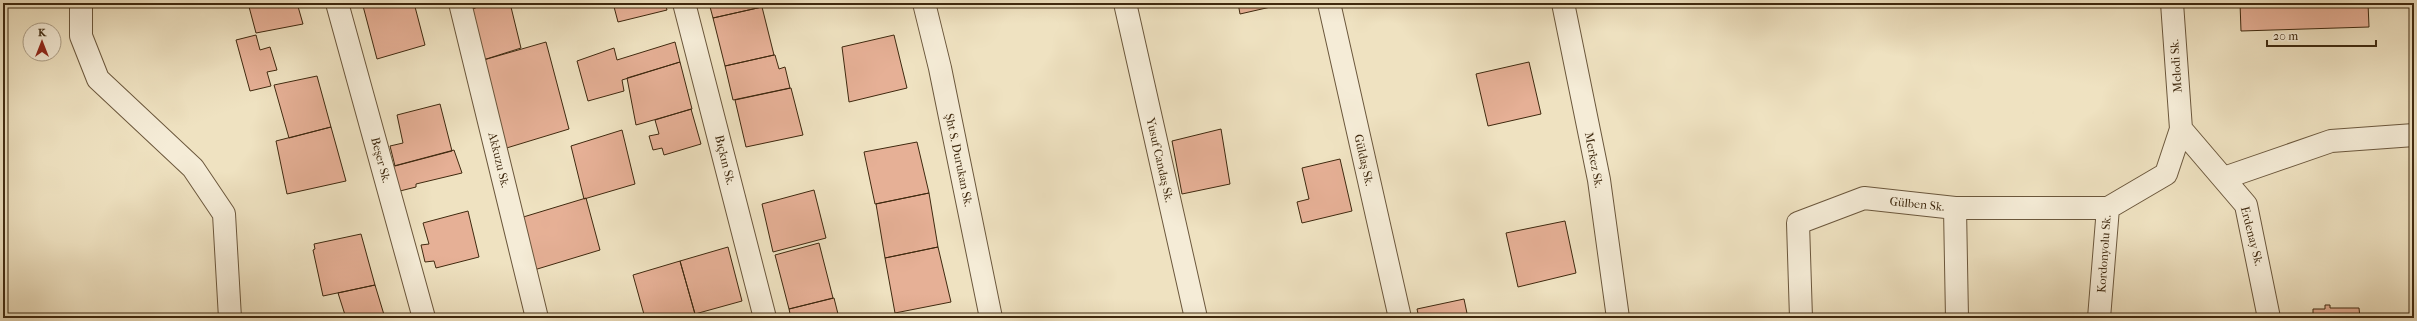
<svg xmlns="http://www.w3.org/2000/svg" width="2417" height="321" viewBox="0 0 2417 321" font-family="'IM FELL French Canon',serif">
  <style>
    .building { fill: #e6b096; stroke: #3f290f }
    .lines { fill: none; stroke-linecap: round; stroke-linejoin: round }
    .minor-casing { stroke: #6b573c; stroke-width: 24 }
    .minor { stroke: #f5ecd7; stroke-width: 22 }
    .labels { text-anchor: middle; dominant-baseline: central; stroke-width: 3; stroke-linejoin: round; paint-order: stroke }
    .street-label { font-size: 12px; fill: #3f290f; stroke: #f5ecd7 }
  </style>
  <rect width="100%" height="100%" fill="#efe2c1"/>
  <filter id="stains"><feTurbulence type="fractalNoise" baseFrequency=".005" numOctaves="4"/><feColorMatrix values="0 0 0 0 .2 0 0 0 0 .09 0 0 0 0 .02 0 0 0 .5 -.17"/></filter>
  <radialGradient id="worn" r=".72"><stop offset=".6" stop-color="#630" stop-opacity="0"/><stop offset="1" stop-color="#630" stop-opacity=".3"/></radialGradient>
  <path class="building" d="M248,3H297L303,24L256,33Z
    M375,3H414L425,45L377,59L363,6Z
    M470,3H488L472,9Z
    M488,3H510L521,48L480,61L472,9Z
    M613,3H665L667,10L618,22Z
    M709,3H761L762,7L713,18Z
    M1238,3H1288L1240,14Z
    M2240,3H2368L2369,27L2241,31Z
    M762,7L774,55L725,66L713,18Z
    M256,35L260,50L270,47L277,70L267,72L271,86L250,91L236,40Z
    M894,35L907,88L849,102L842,47Z
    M546,42L569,129L500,150L480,61Z
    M675,42L680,62L622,80L624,91L588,101L577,61L614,48L617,60Z
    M774,55H775L779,69L785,67L790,88L733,100L725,66Z
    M680,62L692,109L636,125L627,78Z
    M1529,62L1541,114L1488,126L1476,74Z
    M317,76L331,127L289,138L274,85Z
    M791,88L803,135L746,147L735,100Z
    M440,104L452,151L395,166L390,146L403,143L397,115Z
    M691,109L701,144L664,155L662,148L653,150L649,136L659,134L655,120Z
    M331,127L346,181L287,194L276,141Z
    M1221,129L1230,184L1182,194L1172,141Z
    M622,130L635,184L584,199L571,146Z
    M917,142L929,193L875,204L864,152Z
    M454,150L462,173L416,184V187L396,192L390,167Z
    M1340,159L1352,211L1302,223L1297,202L1309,199L1302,168Z
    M814,190L826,238L773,252L762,204Z
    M929,193L938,247L885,258L876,204Z
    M586,198L600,250L534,270L520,218Z
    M468,211L479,257L436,268L434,261L425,262L421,245L429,244L423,223Z
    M1565,221L1576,273L1518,287L1506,233Z
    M361,234L375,285L323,296L313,250L315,249L314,244Z
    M819,243L833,298L789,309L775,255Z
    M728,247L742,301L695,314L680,261Z
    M938,247L951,302L895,313L885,258Z
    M680,261L695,314L682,318H645L633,275Z
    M375,285L385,318H346L338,293Z
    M834,298L839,318H791L789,309Z
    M1464,299L1468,318H1419L1417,309Z
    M2325,305H2330V308H2359L2360,318H2313V309H2325Z"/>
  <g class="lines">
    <g class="minor-casing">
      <path id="minor" d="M81,3V36L98,79L193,168L224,214L230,318
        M337,3L424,318
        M460,3L537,318
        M684,3L765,318
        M924,3L940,68L991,318
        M1125,3L1196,318
        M1329,3L1400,318
        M1563,3L1599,180L1618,318
        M2181,129L2246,205L2269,318
        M2224,178L2331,141L2414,135
        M1955,208H2108
        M2108,208L2166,174L2181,129L2172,3
        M1801,318L1798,223L1864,198L1955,208L1957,318
        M2099,318L2108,208"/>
    </g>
    <use href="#minor" class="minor"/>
  </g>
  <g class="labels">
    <g class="street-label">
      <text transform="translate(2176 66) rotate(-94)">Melodi Sk.</text>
      <text transform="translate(381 160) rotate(75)">Beşer Sk.</text>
      <text transform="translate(499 160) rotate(76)">Akkuzu Sk.</text>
      <text transform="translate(725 160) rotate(76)">Bıçkın Sk.</text>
      <text transform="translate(959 160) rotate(78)">Şht S. Durukan Sk.</text>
      <text transform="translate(1160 160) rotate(77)">Yusuf Candaş Sk.</text>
      <text transform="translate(1364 160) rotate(77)">Güldaş Sk.</text>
      <text transform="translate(1594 160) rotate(79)">Merkez Sk.</text>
      <text transform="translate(1917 204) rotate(6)">Gülben Sk.</text>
      <text transform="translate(2252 236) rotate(76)">Erdenay Sk.</text>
      <text transform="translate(2104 254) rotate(-86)">Kordonyolu Sk.</text>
    </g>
  </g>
  <rect width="2417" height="321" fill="none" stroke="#efe2c1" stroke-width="16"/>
  <rect x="4" y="4" width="2409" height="313" fill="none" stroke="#3f290f" stroke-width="2"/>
  <rect x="8" y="8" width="2401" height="305" fill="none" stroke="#3f290f"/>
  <g transform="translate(42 42)"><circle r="19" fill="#f5ecd7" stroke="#ac9e87"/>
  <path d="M0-3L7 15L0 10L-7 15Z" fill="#8f2418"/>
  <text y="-6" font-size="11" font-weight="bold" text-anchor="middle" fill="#3f290f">K</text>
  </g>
  <path d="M2267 40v6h109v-6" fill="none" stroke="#3f290f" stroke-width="2"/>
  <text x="2273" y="40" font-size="12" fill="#3f290f" stroke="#f5ecd7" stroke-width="3" paint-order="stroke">20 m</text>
  <rect width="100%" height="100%" filter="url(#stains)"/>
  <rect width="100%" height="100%" fill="url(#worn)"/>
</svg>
